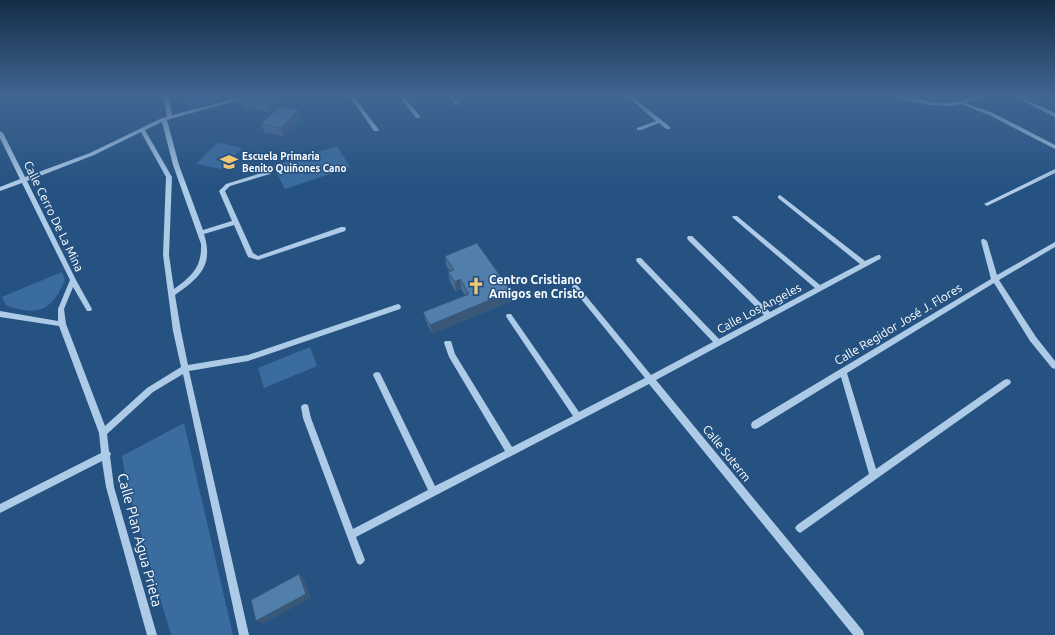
<svg xmlns="http://www.w3.org/2000/svg" width="1055" height="635" viewBox="0 0 1055 635" font-family="Ubuntu,sans-serif">
  <style>
    .green { fill: #3a6c9f }
    .lines { fill: none; stroke-linecap: round; stroke-linejoin: round }
    .minor { fill: #adcae7; fill-rule: evenodd }
    .wall { fill: #476c94 }
    .shaded-wall { fill: #395878 }
    .building { fill: #527eac; stroke: #395878 }
    .labels { text-anchor: middle; dominant-baseline: central; stroke-width: 3; stroke-linejoin: round; paint-order: stroke }
    .far-poi-label { font-size: 10px; font-weight: bold; fill: #fff; stroke: #255281; text-anchor: start }
    .street-label { font-size: 12px; fill: #fff; stroke: #255281 }
    .poi-label { font-size: 12px; font-weight: bold; fill: #fff; stroke: #255281; text-anchor: start }
    .near-street-label { font-size: 14px; fill: #fff; stroke: #255281 }
  </style>
  <rect width="100%" height="100%" fill="#255281"/>
  <path class="green" d="M185,97H235L191,109Z
    M218,142L242,148L221,169L196,164Z
    M337,146L350,167L285,189L273,166Z
    M62,272L65,280C56,300 47,314 24,310C18,309 11,308 6,305L2,297Z
    M310,347L317,366L264,388L258,368Z
    M184,423L233,635H171L127,487L122,456Z"/>
  <g class="lines">
    <path class="minor" d="M164,97H168L172,115L243,97H249L167,120L179,165L203,230L232,221L219,191L226,184L268,171L271,173L270,174L230,186L225,191L253,253L258,256L341,227H345L346,229L345,231L258,260L248,257L234,225L204,234C214,266 199,278 175,295L181,331L188,365L248,355L398,304L400,305L401,307L400,309L248,361L189,371L249,635H239L183,374L153,392L107,434L109,451L111,454L110,456L114,487L157,635H147L106,487L102,461L0,513V504L101,453L99,433L59,326L0,317V311L58,321V309L70,280L22,183L0,191V187L20,179L0,138V131L3,133L25,177L90,153L162,118L167,117ZM162,122L173,165L201,244C202,267 192,276 174,289L169,255L172,177L145,130ZM141,132L166,177L163,255L173,331L181,367L147,388L105,426L66,324L64,309L73,287L87,311H91L92,309L76,280L27,181L94,155Z
      M350,97H354L379,130L378,131H374Z
      M400,97H404L420,116V118H416Z
      M449,97H453L460,104L456,105Z
      M628,97H632L670,127V129H666L659,123L641,130H637V128L656,121Z
      M899,97C909,95 928,103 941,103C950,103 958,102 966,100C971,98 975,97 981,97V98L965,103L993,113L1055,145V149L989,115L961,104L950,106L931,105L910,101Z
      M1015,97H1020L1055,113V117Z
      M1055,169V173L989,205L987,206L984,204Z
      M780,195L865,261L878,255H880L881,257L880,259L656,380L863,631L864,635H853L649,384L356,537L365,560L363,563L360,565L357,563L303,418L301,407L302,405L305,404L308,405L311,418L353,529L428,490L373,375L374,373L377,372L380,373L435,486L505,451L449,357L444,343L445,341H451L455,354L512,447L573,416L507,318L506,316L507,314H511L579,412L645,378L573,289L572,287L573,285H577L651,375L713,342L637,262L636,260L637,258H641L719,339L764,315L688,240L687,238L688,236H692L770,312L815,288L733,218L732,217L733,216H737L820,285L860,264L778,198V196Z
      M982,239H984L987,241L997,275L1055,242V247L999,280L1036,337L1055,361V369L1052,368L1030,341L994,283L847,373L876,469L1004,380L1007,379L1010,380L1011,382L1010,384L803,531L800,533L797,531L795,528L797,525L869,474L841,377L758,428L755,429L752,428L751,425L752,422L991,279L981,241Z"/>
  </g>
  <path class="wall" d="M243,100L278,105L271,112L246,108Z
    M302,117L284,136L264,132L261,124Z
    M445,256L511,291V301L432,334L426,322L423,312L465,295L461,289L456,292L450,282L448,272L450,271L446,266Z"/>
  <path class="shaded-wall" d="M275,98L278,105L271,112L268,104Z
    M299,110L302,117L284,136L281,128Z
    M460,279L461,289L456,292L455,282Z
    M511,291V301L432,334L430,325Z
    M299,574L304,578L311,598L263,624L256,621Z"/>
  <path class="building" d="M247,97H268L275,98L268,104L243,100Z
    M280,106L299,110L281,128L261,124Z
    M477,243L511,291L430,325L423,312L469,294L460,279L455,282L448,272L454,270L445,256Z
    M299,574L306,594L256,621L251,600Z"/>
  <linearGradient id="sky" x2="0" y2="1"><stop stop-color="#142d47"/><stop offset="0.52" stop-color="#406692"/><stop offset="1" stop-color="#406692" stop-opacity="0"/></linearGradient>
  <rect width="1055" height="185" fill="url(#sky)"/>
  <defs>
    <g id="school-bare" transform="scale(1.38)"><path d="M0-5L7-2L0 1L-7-2ZM-4 1L0 2.5L4 1V4Q0 6-4 4Z" fill="#f0c672" stroke="#255281" stroke-width="2.5" paint-order="stroke"/></g>
    <g id="church-bare" transform="scale(1.38)"><path d="M-1.2-6h2.4v3.5h3.3v2.4h-3.3V6h-2.4V-.1h-3.3v-2.4h3.3Z" fill="#f0c672" stroke="#255281" stroke-width="2.5" paint-order="stroke"/></g>
  </defs>
  <g fill-rule="evenodd">
    <use href="#school-bare" x="229" y="162"/>
    <use href="#church-bare" x="476" y="286"/>
  </g>
  <g class="labels">
    <g class="far-poi-label">
      <text x="242" y="156">Escuela Primaria<tspan x="242" dy="12">Benito Quiñones Cano</tspan></text>
    </g>
    <g class="street-label">
      <text transform="translate(54 216) rotate(64)">Calle Cerro De La Mina</text>
      <text transform="translate(759 308) rotate(-28)">Calle Los Angeles</text>
      <text transform="translate(898 324) rotate(-31)">Calle Regidor José J. Flores</text>
      <text transform="translate(727 453) rotate(51)">Calle Suterm</text>
    </g>
    <g class="poi-label">
      <text x="489" y="279">Centro Cristiano<tspan x="489" dy="14">Amigos en Cristo</tspan></text>
    </g>
    <g class="near-street-label">
      <text transform="translate(140 540) rotate(75)">Calle Plan Agua Prieta</text>
    </g>
  </g>
</svg>
